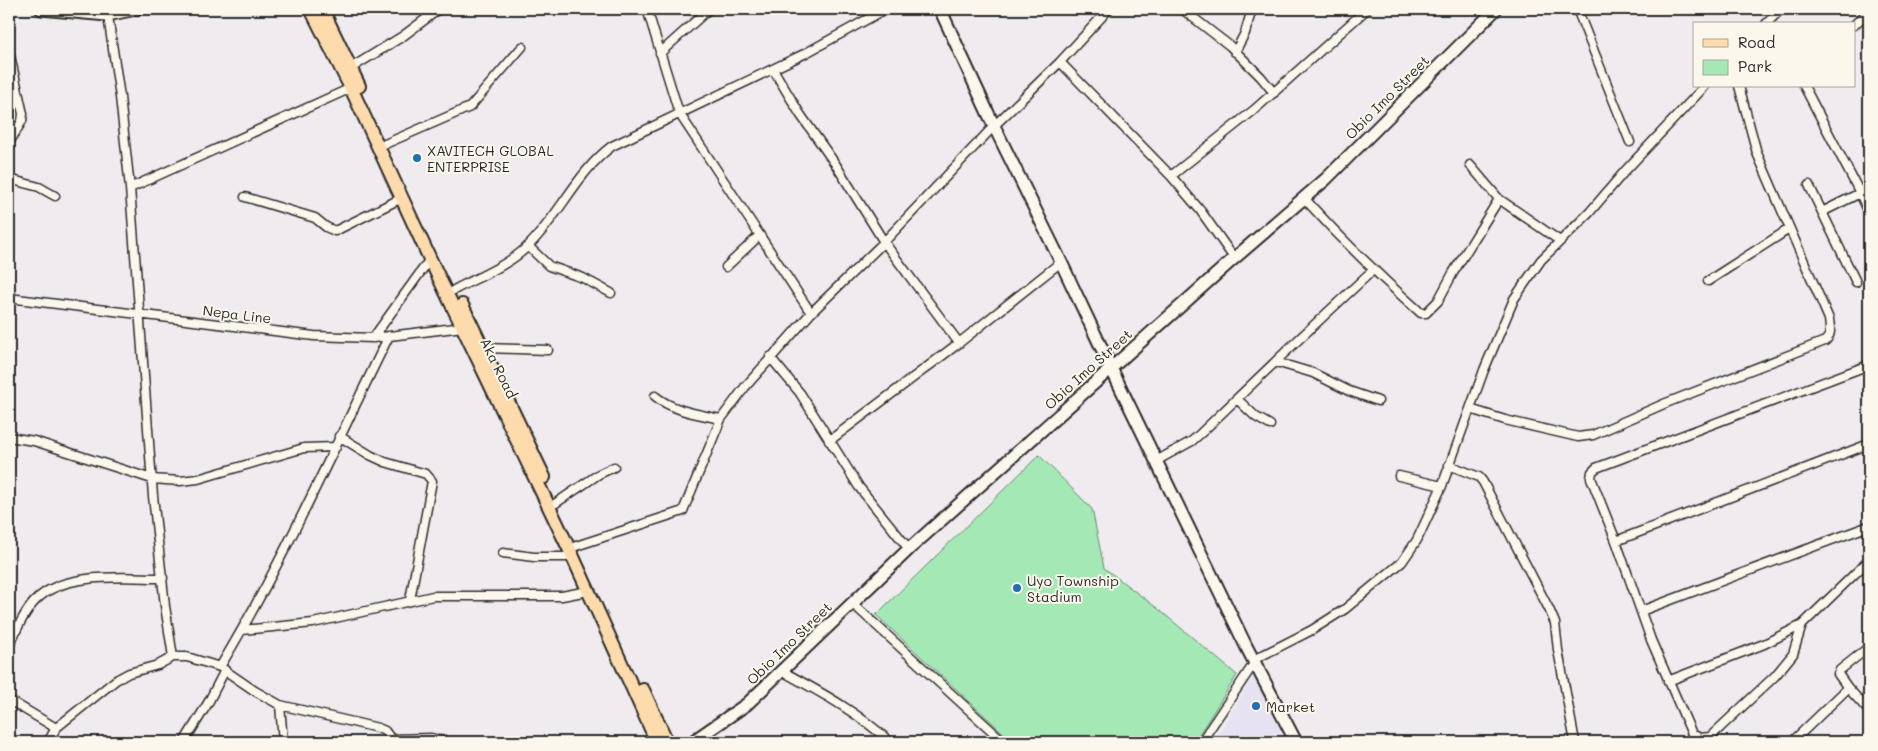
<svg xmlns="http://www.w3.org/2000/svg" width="1878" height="751" viewBox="0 0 1878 751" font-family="Mali,sans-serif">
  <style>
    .built { fill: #e6e2f1 }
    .green { fill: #a4e9b5; stroke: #688a70 }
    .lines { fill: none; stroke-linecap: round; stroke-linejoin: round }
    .street-casing { stroke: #2b2b2b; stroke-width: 11 }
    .secondary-casing { stroke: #2b2b2b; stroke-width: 15 }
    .primary-casing { stroke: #2b2b2b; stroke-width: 16 }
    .street { stroke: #fbf7ec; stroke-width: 8 }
    .secondary { stroke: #fbf7ec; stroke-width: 11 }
    .primary { stroke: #fedbac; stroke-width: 12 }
    .poi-dot { fill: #1f6fb2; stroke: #fbf7ec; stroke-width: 2 }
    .labels { text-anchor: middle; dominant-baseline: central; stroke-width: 4; stroke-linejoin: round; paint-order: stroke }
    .street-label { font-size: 14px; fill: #2b2b2b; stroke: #fbf7ec }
    .poi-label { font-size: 14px; fill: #2b2b2b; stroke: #fbf7ec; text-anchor: start }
  </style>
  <rect width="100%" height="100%" fill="#efebef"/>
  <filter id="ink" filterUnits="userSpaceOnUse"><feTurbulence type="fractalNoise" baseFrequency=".02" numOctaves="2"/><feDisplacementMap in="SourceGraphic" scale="10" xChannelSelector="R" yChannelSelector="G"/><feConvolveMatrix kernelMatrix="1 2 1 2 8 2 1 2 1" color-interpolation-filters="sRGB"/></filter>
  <g filter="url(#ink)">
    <path class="built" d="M1257,670L1295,742H1214Z"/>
    <path class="green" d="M1039,455L1092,509L1104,568L1157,608L1237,675L1194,742H1013L876,615Z"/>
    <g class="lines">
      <g class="street-casing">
        <path id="street" d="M107,9L120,97L130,188L153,496L165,606L173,657
          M647,9L679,113L811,313
          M1182,9L1230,46L1261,77L1274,93
          M1577,9L1630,142
          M1766,24L1781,9
          M1854,25L1869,11
          M9,51L23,114L22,121L9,143
          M1235,52L1245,33L1252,9
          M660,53L709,9
          M1060,62L1171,176L1200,210L1234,258
          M351,68L403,36L439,9
          M773,69L800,114L836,165L884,242L959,343
          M1804,86L1860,193L1822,212
          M385,144L470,107L522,47
          M1470,165L1499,199L1560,241
          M1171,176L1254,110L1367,9
          M9,179L39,187L55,196
          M1809,185L1856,282
          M130,188L351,88
          M1869,188L1860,193L1869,213
          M245,197L315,218L326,227L335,231L402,198
          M1304,198C1341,239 1379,276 1421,313H1426L1438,301L1453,273L1499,199
          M528,246L549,266L583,278L611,293
          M726,267L760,235
          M1708,281L1789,229
          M454,290C478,277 507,266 527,247C559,217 576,173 612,146L804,54L886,9
          M9,298L314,336L373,338L463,327
          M373,338L430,259
          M484,348L548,350
          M770,357L800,393L859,487L909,549
          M1276,362L1313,373L1349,391L1378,401
          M655,396C673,411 698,414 721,419
          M1237,399L1256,417L1270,425
          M1470,409L1505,420L1578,437L1593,435L1666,403L1825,341C1832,335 1830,328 1829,319L1757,153L1739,86
          M339,436L370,455L385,462L426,474L432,481L410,600
          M9,437L34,441L152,479L180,481L198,479L304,448L336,447
          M829,441L959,343L1061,262
          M1156,461L1192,441L1201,433L1297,341L1373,270
          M1449,465L1479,477L1483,482L1549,609L1555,623L1558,650L1575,742
          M1399,476L1442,486
          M556,503L599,474L614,467
          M1616,541L1869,444
          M576,546L683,511L721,419L745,387L811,313L884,242L994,126L1060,62L1109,9
          M503,553L534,557H573
          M853,604L1004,742
          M1641,611L1869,526
          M1802,625L1793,654L1775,676L1710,737L1700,738L1692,734L1651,640L1616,541L1591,478L1592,472L1596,468L1869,365
          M242,630L313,623L433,596H562L588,591
          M9,646C16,631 24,612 36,600C64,571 126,578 163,578
          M1869,647L1840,670L1838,674L1848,688L1869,711
          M220,667L255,691L280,705L378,728L385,731L393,742
          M782,671C820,692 858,712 890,742
          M1668,681L1764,644L1802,625L1869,560
          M9,700L56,728
          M280,705L283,742
          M392,739L431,738L447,742
          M48,742L56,728L116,680L129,673L158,665L173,657H187L220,667C284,561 334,447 389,336
          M184,742L208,703L225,670
          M1201,742L1255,662L1253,660L1312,630L1345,609L1402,562L1417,540L1442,486L1484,370L1514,299L1541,260L1589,213L1624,172L1705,86
          M1792,742L1848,688"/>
      </g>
      <g class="secondary-casing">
        <path id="secondary" d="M41,9L107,15L136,9
          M940,9L994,126L1061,262L1111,368L1246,646L1296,742
          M692,742L747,704L909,549L1230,262L1326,179L1496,9"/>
      </g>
      <g class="primary-casing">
        <path id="primary" d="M311,9L351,88L430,259L573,557L657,742
          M322,9L359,86
          M462,305L544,477
          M643,690L667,742"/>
      </g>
      <use href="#street" class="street"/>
      <use href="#secondary" class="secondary"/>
      <use href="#primary" class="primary"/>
    </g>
  </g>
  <g class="poi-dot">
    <circle cx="417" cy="158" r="5"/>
    <circle cx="1017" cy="588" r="5"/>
    <circle cx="1256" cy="706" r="5"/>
  </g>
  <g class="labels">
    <g class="street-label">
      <text transform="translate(1387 97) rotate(-45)">Obio Imo Street</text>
      <text transform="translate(237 314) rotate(7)">Nepa Line</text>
      <text transform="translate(499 368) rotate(64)">Aka Road</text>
      <text transform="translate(1088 369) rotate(-42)">Obio Imo Street</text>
      <text transform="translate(789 643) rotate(-44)">Obio Imo Street</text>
    </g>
    <g class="poi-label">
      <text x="427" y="150">XAVITECH GLOBAL<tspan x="427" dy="16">ENTERPRISE</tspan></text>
      <text x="1027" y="580">Uyo Township<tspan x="1027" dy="16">Stadium</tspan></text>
      <text x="1266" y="706">Market</text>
    </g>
  </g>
  <rect width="1878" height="751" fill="none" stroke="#fbf7ec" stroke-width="30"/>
  <rect x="15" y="15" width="1848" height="721" fill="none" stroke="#2b2b2b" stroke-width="2" filter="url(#ink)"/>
  <rect x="1693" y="22" width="162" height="65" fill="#fbf7ec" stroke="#a8a59f"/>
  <rect x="1703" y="39" width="25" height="8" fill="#fedbac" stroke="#a8a59f"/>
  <text x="1738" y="48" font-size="15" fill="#2b2b2b">Road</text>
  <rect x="1703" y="60" width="25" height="15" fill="#a4e9b5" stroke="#a8a59f"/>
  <text x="1738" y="72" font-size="15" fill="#2b2b2b">Park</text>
</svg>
